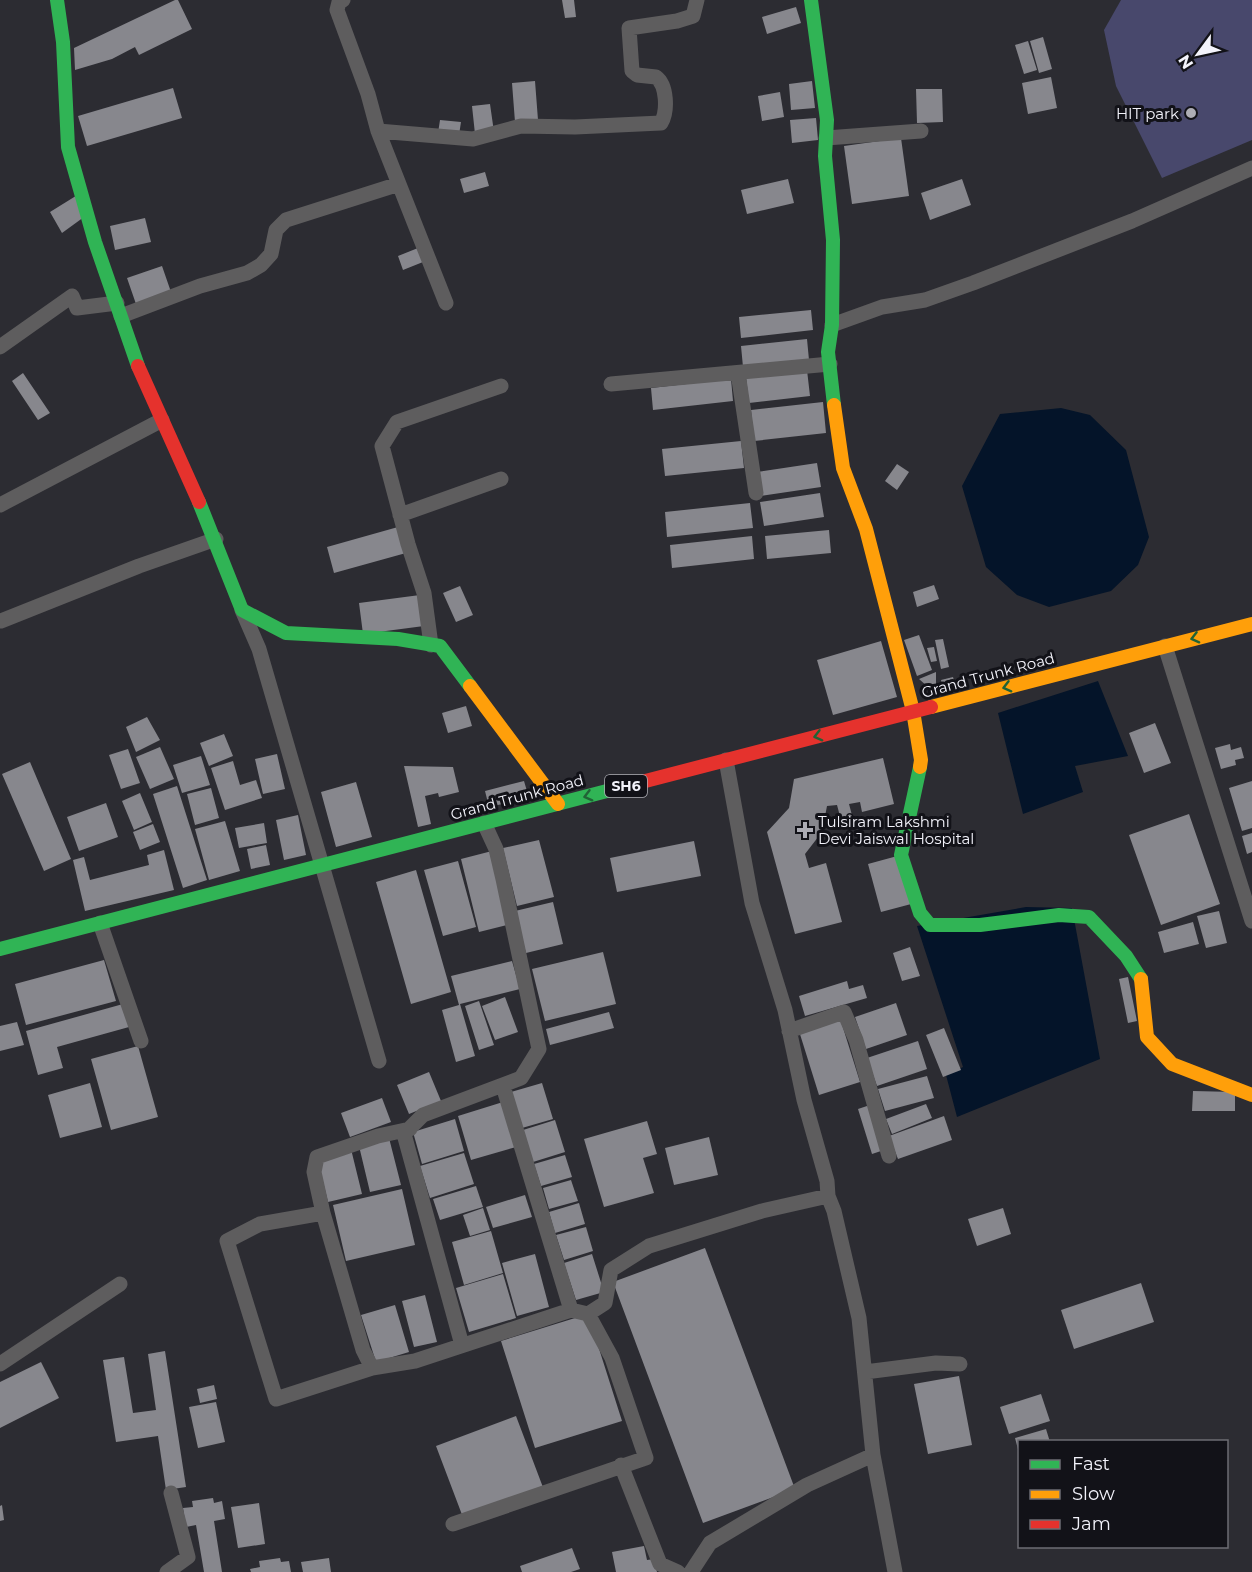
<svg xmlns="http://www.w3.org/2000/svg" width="1252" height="1572" viewBox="0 0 1252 1572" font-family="Montserrat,sans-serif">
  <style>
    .green { fill: #48486c }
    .water { fill: #041429 }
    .building { fill: #87878d }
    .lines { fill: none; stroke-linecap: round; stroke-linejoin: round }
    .street { stroke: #5e5d5e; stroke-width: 15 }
    .fast { stroke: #30b455; stroke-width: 14 }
    .slow { stroke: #ff9f0a; stroke-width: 14 }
    .jam { stroke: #e5322d; stroke-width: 14 }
    .oneway { stroke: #216336 }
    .poi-dot { fill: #adadb5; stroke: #121218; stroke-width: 2 }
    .labels { text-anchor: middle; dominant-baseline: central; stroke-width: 6; stroke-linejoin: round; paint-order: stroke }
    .shield { fill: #121218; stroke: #b0b0b7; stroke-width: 1.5 }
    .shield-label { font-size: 14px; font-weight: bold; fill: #f3f3fb }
    .poi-label { font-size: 15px; fill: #f3f3fb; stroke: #121218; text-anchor: end }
    .street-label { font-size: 15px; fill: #f3f3fb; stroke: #121218 }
  </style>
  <rect width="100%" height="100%" fill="#2c2c32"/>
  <path class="green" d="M1121,0H1252V140L1162,178L1116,86L1104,30Z"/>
  <path class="water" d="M1061,408L1090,415L1126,450L1149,537L1138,565L1111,591L1049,607L1017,595L986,567L962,486L1000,414Z
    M1098,681L1128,756L1075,766L1083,792L1023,814L998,713Z
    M1026,907L1072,908L1100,1059L957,1117L946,1075L963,1067L917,926Z"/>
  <path class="building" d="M175,0H178L192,29L139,55L135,47L112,59L75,70L74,48Z
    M562,0H574L576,17L565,18Z
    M796,7L801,23L767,34L762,17Z
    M1043,37L1052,69L1039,73L1030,41Z
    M1028,41L1037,70L1024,74L1015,45Z
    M1051,77L1057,108L1028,114L1022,83Z
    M535,81L538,120L515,122L512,83Z
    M812,81L815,108L791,110L789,84Z
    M173,88L182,118L87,146L78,116Z
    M916,89H942L943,122L917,123Z
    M780,92L784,117L762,121L758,96Z
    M490,104L494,132L475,134L472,106Z
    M816,118L818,140L792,143L790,120Z
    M440,120L461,122L459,135L438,133Z
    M901,138L909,196L852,204L844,146Z
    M485,172L489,186L464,193L460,179Z
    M788,179L794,203L747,214L741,190Z
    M962,179L971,205L930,220L921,193Z
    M79,194L84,217L62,233L50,212Z
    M145,218L151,242L115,250L110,226Z
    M418,248L423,262L403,270L398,256Z
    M162,266L171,292L136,304L127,278Z
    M811,310L813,330L741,338L739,317Z
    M807,339L809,360L743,367L741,346Z
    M807,370L810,396L749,403L746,377Z
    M23,373L50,413L38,420L12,381Z
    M731,379L733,401L653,410L651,388Z
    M823,402L826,433L754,441L751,410Z
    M741,441L744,468L665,476L662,449Z
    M817,463L821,487L761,496L757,472Z
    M897,464L909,472L897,490L885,481Z
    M820,493L824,517L764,526L760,502Z
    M750,503L753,528L667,537L665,512Z
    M398,527L406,553L334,573L327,547Z
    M829,530L831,553L767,559L765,536Z
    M752,536L754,559L672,568L670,545Z
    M934,585L939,599L917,607L913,592Z
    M460,586L473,615L456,622L443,593Z
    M420,595L424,626L363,634L359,603Z
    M919,635L932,670L917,676L904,640Z
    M943,639L949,667L941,669L935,640Z
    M881,641L897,697L833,715L817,660Z
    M934,647L937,661L931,662L927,648Z
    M936,672V694L919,679Z
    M953,677L956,688L943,689L941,680Z
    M466,706L472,726L448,733L442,713Z
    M147,717L160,740L136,752L126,727Z
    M1155,723L1171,763L1144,773L1129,733Z
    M224,734L233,756L209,766L200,743Z
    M1230,744L1231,750L1241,747L1244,758L1235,760L1236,765L1221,769L1215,748Z
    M160,747L174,779L150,789L136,757Z
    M128,749L140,783L121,789L109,755Z
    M277,754L285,789L263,794L255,759Z
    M201,756L210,785L182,793L173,765Z
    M883,758L894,804L862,812L860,802L849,804L853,819L841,820L837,805L827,806L822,832L805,854L809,868L826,863L842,922L795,934L767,832L789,808L794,779Z
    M233,761L240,785L256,780L262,798L225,810L211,768Z
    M30,762L71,859L44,871L2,774Z
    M404,766L453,767L459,792L439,797L438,793L425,796L431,824L418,827Z
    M524,781L529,798L489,807L485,791Z
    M1252,781V828L1242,831L1229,788Z
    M356,782L372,837L336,847L321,792Z
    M177,786L207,880L183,888L153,794Z
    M211,788L219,818L195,825L187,794Z
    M140,793L152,822L134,830L122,801Z
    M106,803L118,837L79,851L67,817Z
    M1189,814L1220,904L1161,925L1129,835Z
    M298,815L306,855L284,860L276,820Z
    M225,821L240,871L209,880L195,829Z
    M264,823L267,843L239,848L235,828Z
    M153,824L160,842L140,850L133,832Z
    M1252,833V852L1247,854L1242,836Z
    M539,840L554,897L517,906L503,848Z
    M694,841L701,876L617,892L610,858Z
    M266,845L270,865L251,869L247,849Z
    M164,850L174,890L85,911L73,860L84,857L90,880L149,865L147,855Z
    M492,851L511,924L479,932L461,859Z
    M901,855L915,903L881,912L868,864Z
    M458,861L476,927L443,936L424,870Z
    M416,870L451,992L411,1004L376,882Z
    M553,902L563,944L526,953L515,911Z
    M1219,911L1227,943L1206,948L1197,916Z
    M1193,922L1199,944L1164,953L1158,932Z
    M910,947L920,976L902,981L893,953Z
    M603,952L616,1004L545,1021L532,969Z
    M104,960L116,1001L26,1025L15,984Z
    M512,961L520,989L460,1004L475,1056L456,1062L442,1010L459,1005L451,976Z
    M1128,977L1137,1021L1128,1023L1119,979Z
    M847,981L849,989L863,985L867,998L805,1016L799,996Z
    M505,997L518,1032L495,1040L482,1006Z
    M479,1001L494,1045L479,1050L465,1006Z
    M896,1003L907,1035L866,1049L855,1017Z
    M123,1004L129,1027L57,1047L63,1068L38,1075L26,1031Z
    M609,1012L614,1028L550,1045L546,1029Z
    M840,1018L860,1082L819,1095L799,1031Z
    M17,1022L24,1045L0,1051V1026Z
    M944,1028L961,1070L943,1077L926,1035Z
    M918,1041L927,1069L877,1086L867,1058Z
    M138,1046L158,1117L111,1130L91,1059Z
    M429,1072L441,1101L409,1114L397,1085Z
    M927,1076L934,1098L885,1111L878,1089Z
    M90,1083L102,1127L60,1138L48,1095Z
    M542,1083L553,1119L522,1128L511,1092Z
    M1193,1091L1235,1092V1111H1192Z
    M382,1098L391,1122L350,1137L341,1113Z
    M503,1102L516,1147L471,1160L458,1116Z
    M926,1104L932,1118L892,1134L886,1119Z
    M870,1105L884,1150L872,1154L858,1109Z
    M944,1116L952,1140L898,1159L889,1136Z
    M455,1119L464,1151L422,1164L413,1132Z
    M555,1120L565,1152L533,1162L523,1130Z
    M647,1121L657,1154L643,1158L654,1193L604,1207L584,1139Z
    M709,1137L718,1175L674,1185L665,1148Z
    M389,1138L401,1185L370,1192L359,1146Z
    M351,1149L362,1194L328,1202L317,1157Z
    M464,1153L474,1184L430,1198L420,1166Z
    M565,1155L572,1177L541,1186L534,1164Z
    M571,1180L578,1201L549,1209L543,1188Z
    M476,1186L483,1207L440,1220L433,1199Z
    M402,1189L415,1245L346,1261L333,1205Z
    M525,1195L532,1217L493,1228L486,1207Z
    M579,1203L585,1224L555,1233L549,1212Z
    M483,1208L490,1230L470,1236L463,1215Z
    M1003,1208L1011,1234L977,1246L968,1219Z
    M586,1227L593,1251L564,1260L556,1235Z
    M491,1231L503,1273L464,1285L452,1242Z
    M705,1248L795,1489L703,1523L613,1282Z
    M535,1254L549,1307L517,1316L502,1263Z
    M592,1254L604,1292L576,1300L564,1263Z
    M503,1274L516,1318L469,1332L456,1288Z
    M1141,1283L1154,1322L1074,1349L1061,1310Z
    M425,1295L437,1342L414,1347L402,1301Z
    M395,1305L409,1352L376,1362L361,1315Z
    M588,1314L622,1421L535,1448L501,1341Z
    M165,1351L186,1487L166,1490L158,1436L116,1442L103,1360L124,1357L133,1413L156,1410L148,1354Z
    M41,1362L59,1398L0,1428V1382Z
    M959,1376L972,1445L928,1454L914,1384Z
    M214,1385L217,1399L200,1403L197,1389Z
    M1041,1394L1050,1421L1009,1434L1000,1407Z
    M216,1402L225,1442L198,1448L189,1407Z
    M516,1416L544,1490L464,1520L436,1446Z
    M1046,1429L1050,1442H1020L1019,1453L1015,1438Z
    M213,1498L214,1503L222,1501L225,1519L214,1521L222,1572H204L196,1525L186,1527L183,1508L193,1507L192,1501Z
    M259,1503L265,1544L238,1548L231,1507Z
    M2,1505L4,1520L0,1521V1506Z
    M644,1546L647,1560L654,1559L657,1572H616L612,1552Z
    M572,1548L580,1569L571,1572H522L520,1566Z
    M280,1558L281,1562L289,1561L291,1572H251L250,1569L260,1567L259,1561Z
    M329,1558L331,1572H303L301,1562Z"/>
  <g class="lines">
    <path class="street" d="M343,0L339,2L337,10L368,94L378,131L446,303
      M378,131L473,139L521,126L575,127L661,123C668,111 667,85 656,77L637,75L632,71L629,28L677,21L693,16L697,0
      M826,138L921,131
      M121,316L200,286L247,273L261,265L271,254L276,230L286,220L399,184
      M832,325L882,307L925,300L973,283L1132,221L1252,168
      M0,347L72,296L77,308L117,303
      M738,373L756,493
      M611,384L830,364
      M0,505L162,420
      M400,515L501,479
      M242,610L259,649L379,1061
      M1,621L139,566L216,539
      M431,645L424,593L408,544L382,446L397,422L501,386
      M1165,646L1252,921
      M726,760L752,903L785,1010L804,1100L827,1181L828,1196L834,1211L859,1318L873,1455L895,1572
      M100,923L141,1041
      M789,1031L844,1012L856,1040L889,1156
      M410,1129L378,1136L317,1157L314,1172L323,1213L363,1350L372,1368L415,1361L571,1310L503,1086
      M323,1213L260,1224L227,1241L276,1399L372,1368
      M588,1314L605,1303L611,1270L649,1246L762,1211L828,1196
      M462,1345L404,1134L423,1115L521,1078L539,1049L503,879L496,849L484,823
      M0,1364L120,1284
      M865,1372L936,1363L960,1364
      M621,1465L660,1564L678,1572
      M453,1524L646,1458L612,1358L588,1314L571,1310
      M167,1572L188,1557L171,1493
      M691,1572L710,1543L807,1485L873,1455"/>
    <path class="fast" d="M57,0L63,42L68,147L95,242L138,366
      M811,0L827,120L825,156L833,240L832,325L828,352L834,405
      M199,502L242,610L286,633L398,639L440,646L470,686
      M920,767L901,855L920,913L930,925H980L1059,915L1089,917L1126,956L1141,979
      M0,949L630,785"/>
    <path class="slow" d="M834,405L843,468L866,529L913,711L921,760L920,767
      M470,686L558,804
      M931,707L1252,624
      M1141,979L1147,1037L1172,1064L1252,1095"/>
    <path class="jam" d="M138,366L199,502
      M630,785L931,707"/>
  </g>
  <defs><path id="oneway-chevron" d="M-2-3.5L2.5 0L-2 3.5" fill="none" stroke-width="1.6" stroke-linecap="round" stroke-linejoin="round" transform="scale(1.5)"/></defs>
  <g class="oneway">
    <use href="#oneway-chevron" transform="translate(1195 638) rotate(166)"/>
    <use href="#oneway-chevron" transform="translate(1007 687) rotate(165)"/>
    <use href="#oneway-chevron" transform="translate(818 736) rotate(165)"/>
    <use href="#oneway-chevron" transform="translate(588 796) rotate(165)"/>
  </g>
  <g class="poi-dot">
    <circle cx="1191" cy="113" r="6"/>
    <path d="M802 821h6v6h6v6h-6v6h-6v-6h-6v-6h6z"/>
  </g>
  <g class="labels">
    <rect class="shield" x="605" y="775" width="42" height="22" rx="4.5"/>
    <g class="shield-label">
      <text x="626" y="786">SH6</text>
    </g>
    <g class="poi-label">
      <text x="1179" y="113">HIT park</text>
      <text x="818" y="821" text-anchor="start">Tulsiram Lakshmi<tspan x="818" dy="17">Devi Jaiswal Hospital</tspan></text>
    </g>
    <g class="street-label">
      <text transform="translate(988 675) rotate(-15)">Grand Trunk Road</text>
      <text transform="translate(517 797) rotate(-15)">Grand Trunk Road</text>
    </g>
  </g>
  <rect x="1018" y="1440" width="210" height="108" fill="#121218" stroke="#6c6c73" stroke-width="1.5"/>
  <rect x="1030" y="1460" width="30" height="9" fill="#30b455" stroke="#6c6c73" stroke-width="1.5"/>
  <text x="1072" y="1470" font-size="18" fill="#f3f3fb">Fast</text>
  <rect x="1030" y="1490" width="30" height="9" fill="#ff9f0a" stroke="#6c6c73" stroke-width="1.5"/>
  <text x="1072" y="1500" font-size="18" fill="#f3f3fb">Slow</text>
  <rect x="1030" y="1520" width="30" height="9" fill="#e5322d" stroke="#6c6c73" stroke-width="1.5"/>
  <text x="1072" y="1530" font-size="18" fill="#f3f3fb">Jam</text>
  <g transform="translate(1198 54) rotate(237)" stroke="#121218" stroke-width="4.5" paint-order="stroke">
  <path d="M0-4.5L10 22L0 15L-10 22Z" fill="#f3f3fb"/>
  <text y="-9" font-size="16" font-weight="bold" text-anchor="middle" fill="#f3f3fb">N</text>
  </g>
</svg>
